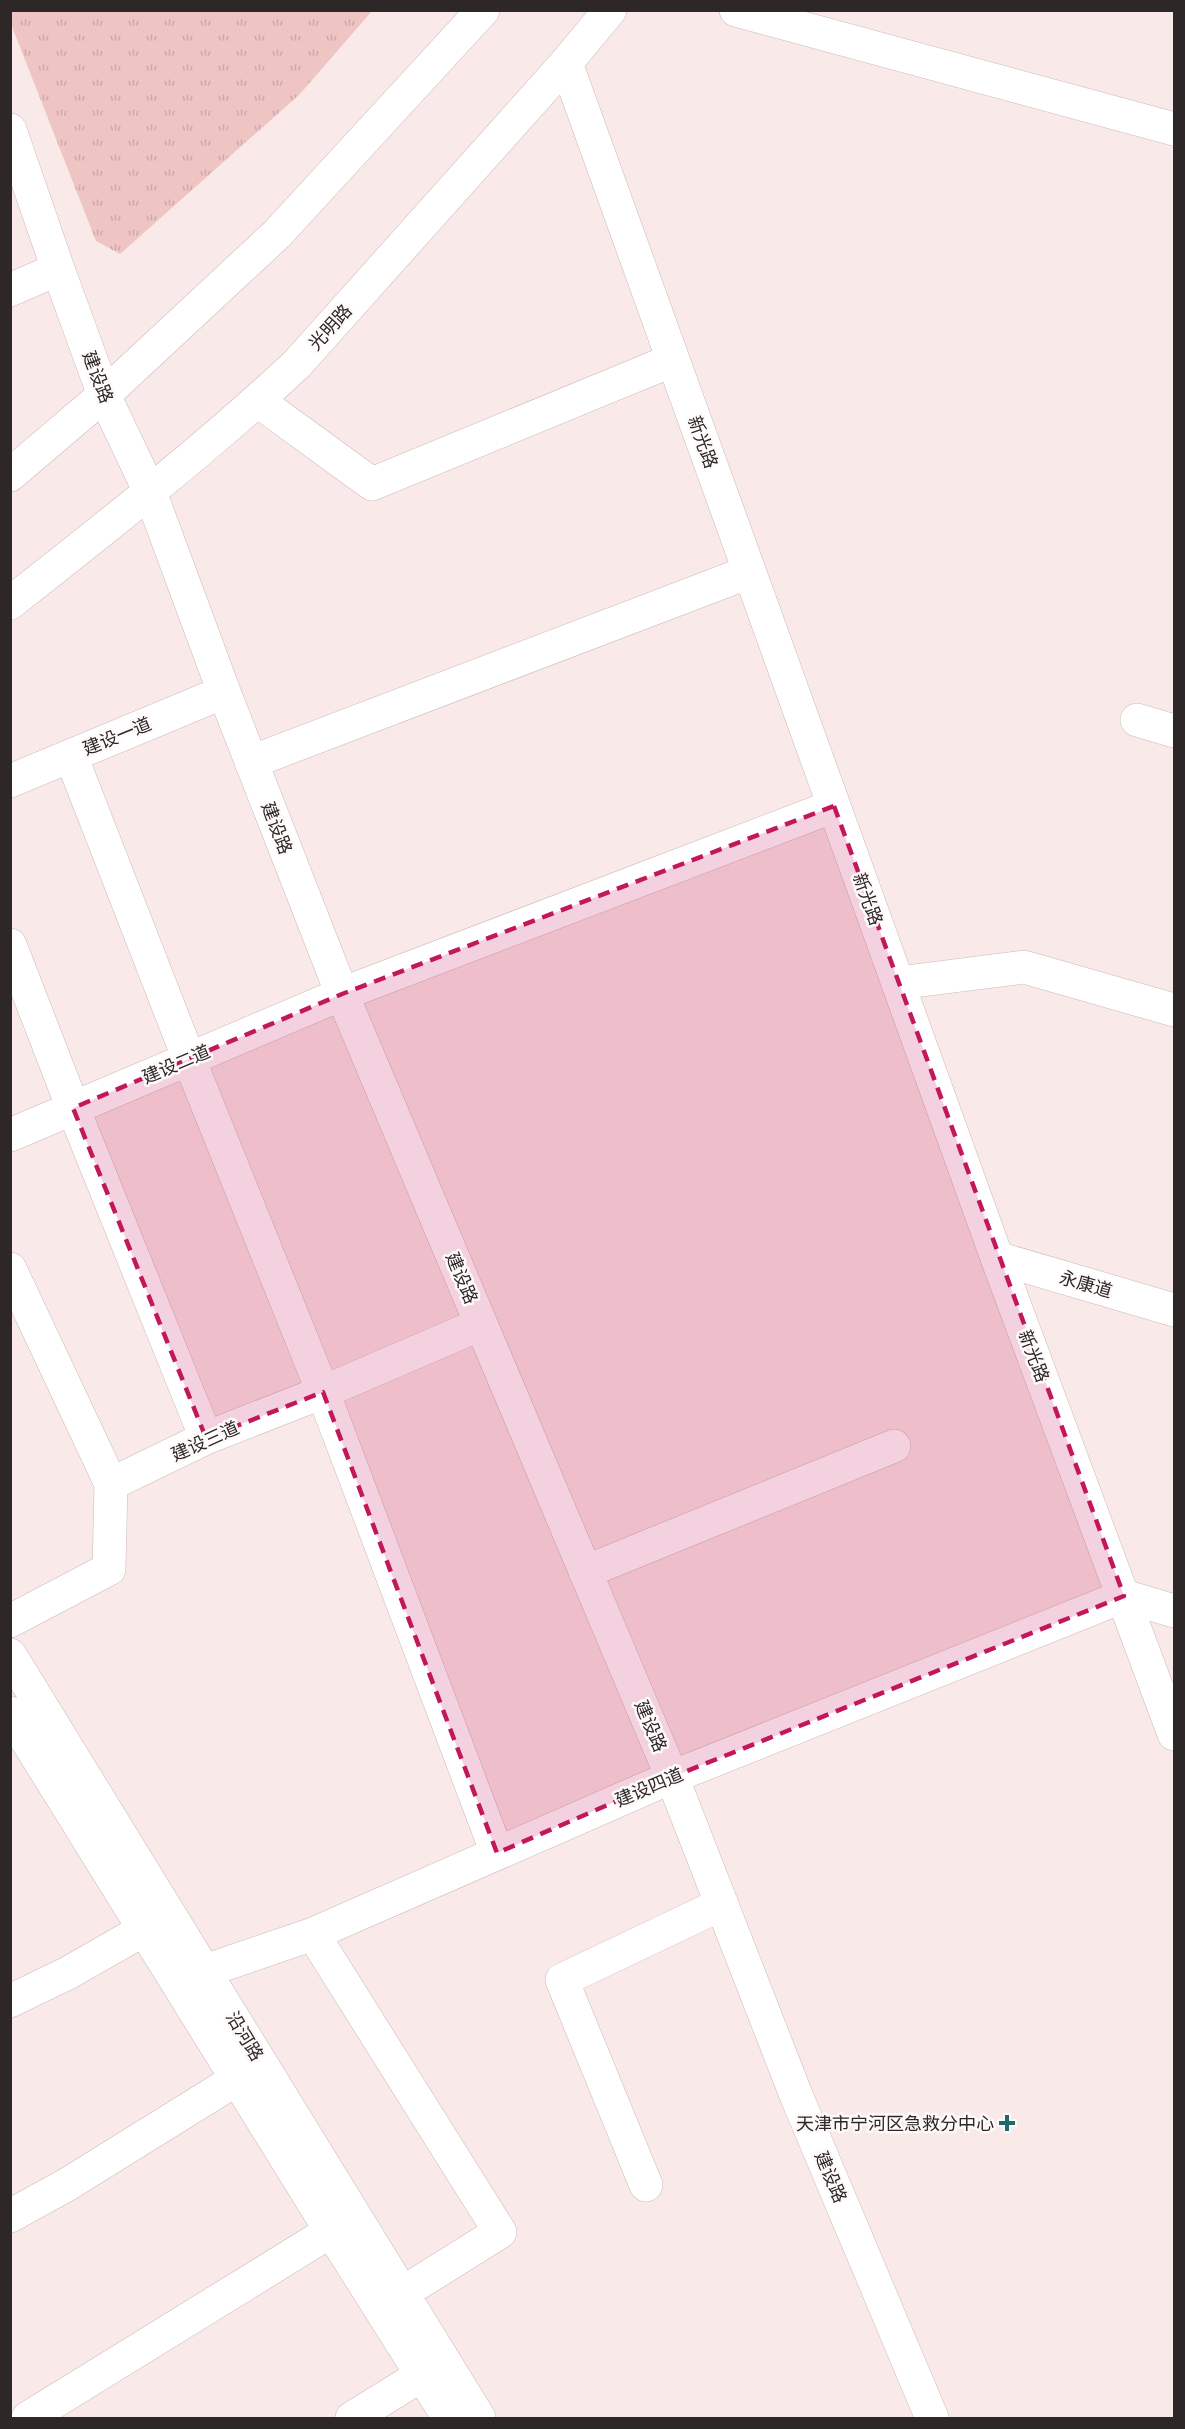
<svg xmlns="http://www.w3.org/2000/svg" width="1185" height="2429" viewBox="0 0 1185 2429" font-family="'Roboto Condensed','Noto Sans SC',sans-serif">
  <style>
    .grass { fill: url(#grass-tufts) }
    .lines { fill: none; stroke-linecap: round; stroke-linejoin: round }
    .minor-casing { stroke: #cabab9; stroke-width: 34 }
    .major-casing { stroke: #cabab9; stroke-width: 34 }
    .minor { stroke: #fff; stroke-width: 33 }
    .major { stroke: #fff; stroke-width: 33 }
    .marked { fill: #c2185b; fill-opacity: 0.2; stroke: #c2185b; stroke-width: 4.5; stroke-dasharray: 12 8; stroke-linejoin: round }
    .poi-dot { fill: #1e6b6d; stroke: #fdfaf9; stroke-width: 2 }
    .labels { text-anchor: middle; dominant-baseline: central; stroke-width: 5; stroke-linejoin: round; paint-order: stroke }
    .street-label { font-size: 18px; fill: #2d2727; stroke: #fdfaf9 }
    .poi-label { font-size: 18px; fill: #2d2727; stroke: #fdfaf9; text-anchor: end }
  </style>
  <defs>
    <pattern id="grass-tufts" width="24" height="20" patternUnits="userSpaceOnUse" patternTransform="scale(1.5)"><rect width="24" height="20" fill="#efc5c3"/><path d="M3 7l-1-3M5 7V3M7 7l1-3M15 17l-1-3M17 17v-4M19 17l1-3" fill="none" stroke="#cda9a8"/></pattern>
  </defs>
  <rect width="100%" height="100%" fill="#f9e9e8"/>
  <path class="grass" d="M11,10H372V11L300,94L120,254L96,241L11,24Z"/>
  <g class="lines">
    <g class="minor-casing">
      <path id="minor" d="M736,10L1174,129
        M566,63L997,1258L1174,1734
        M10,130L58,269L104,395L150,492L224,692L342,994L672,1777L796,2095L932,2418
        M10,290L58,269
        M258,401L372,484L673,360
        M1137,720L1174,731
        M71,756L189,1059L323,1392L497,1853
        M251,762L749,572
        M10,781L224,692
        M10,945L73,1108L206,1438
        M898,983L1024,967L1174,1010
        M10,1135L342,994L834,806
        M997,1258L1174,1310
        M10,1269L111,1484
        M585,1572L894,1446
        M10,1621L109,1569L111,1484L206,1438L323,1392L481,1324
        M10,1655L479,2418
        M10,1713L331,2231L449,2418
        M313,1934L500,2232L383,2305
        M176,1981L313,1934L672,1777L1124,1596L1174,1611
        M10,2001L68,1973L145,1929
        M646,2185L562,1980L722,1904
        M10,2216L68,2184L237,2079
        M28,2418L331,2231
        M352,2418L422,2375"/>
    </g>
    <g class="major-casing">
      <path id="major" d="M10,475L104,395L277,234L483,10
        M10,603C108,526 206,449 297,364L566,63L610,10"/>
    </g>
    <use href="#minor" class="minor"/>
    <use href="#major" class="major"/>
  </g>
  <path class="marked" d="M834,806L1124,1596L672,1777L497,1853L323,1392L206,1438L73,1108L342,994Z"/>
  <path class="poi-dot" d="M1004 2114h6v6h6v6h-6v6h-6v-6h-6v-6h6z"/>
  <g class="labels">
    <g class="street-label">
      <text transform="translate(330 327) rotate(-48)">光明路</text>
      <text transform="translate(98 377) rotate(69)">建设路</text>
      <text transform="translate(703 442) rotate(70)">新光路</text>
      <text transform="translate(117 736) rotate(-22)">建设一道</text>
      <text transform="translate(277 828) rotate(69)">建设路</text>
      <text transform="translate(868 899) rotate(70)">新光路</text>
      <text transform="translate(176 1064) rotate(-23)">建设二道</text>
      <text transform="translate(462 1278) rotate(67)">建设路</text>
      <text transform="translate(1086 1284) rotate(16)">永康道</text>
      <text transform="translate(1034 1356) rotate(69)">新光路</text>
      <text transform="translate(205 1441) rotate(-24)">建设三道</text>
      <text transform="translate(651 1726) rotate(67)">建设路</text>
      <text transform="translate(649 1787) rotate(-23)">建设四道</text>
      <text transform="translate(245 2036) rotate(59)">沿河路</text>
      <text transform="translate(831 2177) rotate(67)">建设路</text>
    </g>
    <g class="poi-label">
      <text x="994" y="2123">天津市宁河区急救分中心</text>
    </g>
  </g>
  <rect width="1185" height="2429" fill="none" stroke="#2d2727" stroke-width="24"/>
</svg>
